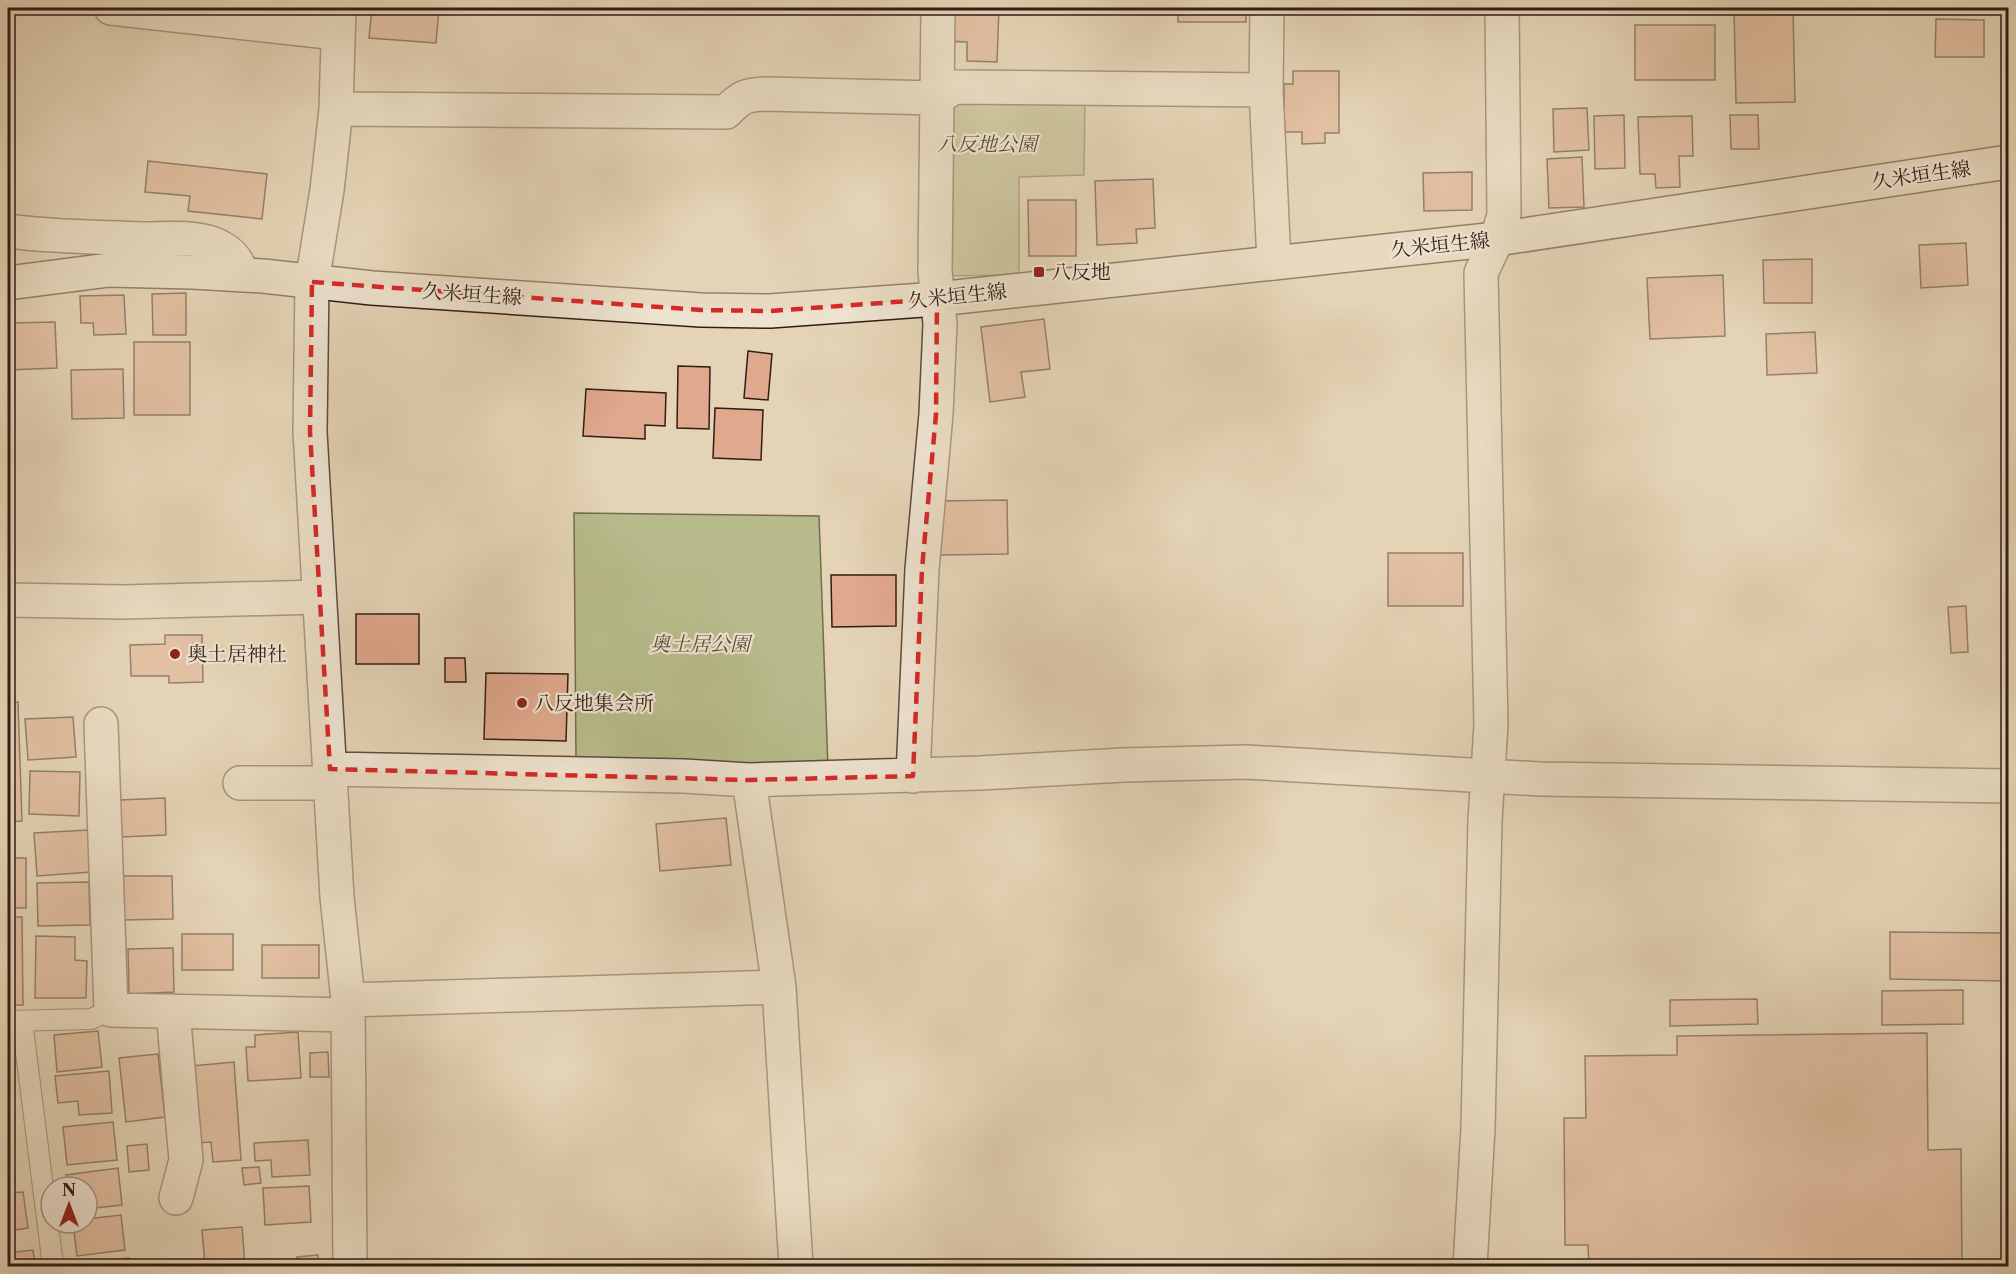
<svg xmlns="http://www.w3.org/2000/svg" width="2016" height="1274" viewBox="0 0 2016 1274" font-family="'Libre Caslon Text','Noto Serif JP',serif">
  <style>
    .green { fill: #b7bb8b; stroke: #746c50; stroke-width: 1.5 }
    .building { fill: #e0a88d; stroke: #311d15; stroke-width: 1.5 }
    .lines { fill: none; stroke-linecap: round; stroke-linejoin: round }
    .service-casing { stroke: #5e4a3d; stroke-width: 22 }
    .minor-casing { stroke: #5e4a3d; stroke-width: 36 }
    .secondary-casing { stroke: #311d15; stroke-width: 36 }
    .service { stroke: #ede2cf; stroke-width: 20 }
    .minor { stroke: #ede2cf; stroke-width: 33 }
    .secondary { stroke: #ede2cf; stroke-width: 33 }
    .marked { fill: none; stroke: #d62828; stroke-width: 4.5; stroke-dasharray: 12 8; stroke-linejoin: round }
    .poi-dot { fill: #8f2418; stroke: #ede2cf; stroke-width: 2 }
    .labels { text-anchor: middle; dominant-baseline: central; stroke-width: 4.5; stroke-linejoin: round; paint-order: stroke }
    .park-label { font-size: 20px; font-style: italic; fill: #594c38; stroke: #ede2cf }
    .street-label { font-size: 20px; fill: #311d15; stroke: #ede2cf }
    .poi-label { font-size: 20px; fill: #311d15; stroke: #ede2cf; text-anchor: start }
  </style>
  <rect width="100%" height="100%" fill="#e4d3b5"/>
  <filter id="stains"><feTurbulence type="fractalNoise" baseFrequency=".00333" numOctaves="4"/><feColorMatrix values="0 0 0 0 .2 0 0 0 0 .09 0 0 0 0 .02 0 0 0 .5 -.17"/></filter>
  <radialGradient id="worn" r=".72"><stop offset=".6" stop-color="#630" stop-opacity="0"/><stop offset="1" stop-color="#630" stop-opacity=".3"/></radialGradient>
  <path class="green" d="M955,97L1085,99L1084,175L1019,177V275L942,276V142Z
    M574,513L819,516L828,768L576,760Z"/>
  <path class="building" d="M372,8H439L436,43L369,38Z
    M947,8H999L997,62L967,61V42L946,41Z
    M1178,8H1246V22H1178Z
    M1734,8H1793L1795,102L1736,103Z
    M1936,19L1984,20V57H1935Z
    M1635,25H1715V80H1635Z
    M1293,71H1339V133H1325V143L1302,144V132H1284V84H1293Z
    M1587,108L1589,150L1554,152L1553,109Z
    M1624,115L1625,168L1595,169L1594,116Z
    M1730,115H1758L1759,149H1731Z
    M1692,116L1693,156H1679L1680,187L1656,188L1655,174H1640L1638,117Z
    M1582,157L1584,207L1549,208L1547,159Z
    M148,161L267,174L262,219L188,211L190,196L145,192Z
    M1472,172V210L1424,211L1423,173Z
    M1153,179L1155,228L1136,229L1137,243L1097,245L1095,181Z
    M1028,200H1076V256H1029Z
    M1966,243L1968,285L1921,288L1919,245Z
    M1812,259V303H1764L1763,260Z
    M1723,275L1725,336L1650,339L1647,278Z
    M186,293V335H153L152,294Z
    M124,295L126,334L94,335L93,323H81L80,296Z
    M1044,319L1050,369L1021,372L1025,397L990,402L981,327Z
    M55,322L57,368L8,370V323Z
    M1815,332L1817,373L1767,375L1766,334Z
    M134,342H190V415H134Z
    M748,351L772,354L768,400L744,398Z
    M678,366L710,367L709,429L677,428Z
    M123,369L124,418L72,419L71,370Z
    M586,389L666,393L665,426L645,425V439L583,436Z
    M715,408L763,410L761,460L713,458Z
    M1007,500L1008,554L940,555L939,501Z
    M1388,553H1463V606H1388Z
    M831,575H896V626L832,627Z
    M1966,606L1968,652L1951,653L1948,607Z
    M356,614H419V664H356Z
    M165,635H202L203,682L169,683V676H131L130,645L165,644Z
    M445,658H465L466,682H445Z
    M486,673L568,674L566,741L484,739Z
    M18,702L22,821L8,822V703Z
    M73,717L76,757L28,760L25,719Z
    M30,771L80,772L79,816L29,814Z
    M165,798L166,835L122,837L120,800Z
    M726,818L731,865L660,871L656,824Z
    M88,830L91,872L37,876L34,833Z
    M8,858H26V908H8Z
    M121,876H172L173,919L122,920Z
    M89,882L90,925L38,926L37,883Z
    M8,917H22L23,1005H8Z
    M1890,932L2008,933L2007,981L1890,979Z
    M182,934H233V970H182Z
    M36,936L75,937V960L87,961L86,998H35Z
    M262,945H319V978H262Z
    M173,948L174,992L129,994L128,949Z
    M1963,990V1024L1882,1025V991Z
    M1757,999L1758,1024L1670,1026V1000Z
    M98,1031L102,1067L57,1072L54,1035Z
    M298,1032L301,1078L248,1081L246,1047H255V1035Z
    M1927,1033L1928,1150L1961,1149L1962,1266H1589L1588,1245H1565L1564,1118H1586L1585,1056L1677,1055V1036Z
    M328,1052L329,1077H310V1053Z
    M158,1054L165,1117L126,1122L119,1058Z
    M234,1062L241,1160L213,1162L211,1142L197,1143L192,1066Z
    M109,1071L112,1113L79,1115L78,1101L58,1103L55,1076Z
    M113,1122L117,1160L67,1165L63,1127Z
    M308,1140L310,1175L272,1177L271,1160L255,1161L254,1143Z
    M8,1141H10L15,1179L8,1180Z
    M147,1144L149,1170L129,1172L127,1146Z
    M259,1167L261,1183L244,1185L242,1168Z
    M118,1168L122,1205L87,1209V1187H68L66,1175Z
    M309,1186L311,1222L265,1225L263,1188Z
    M23,1192L28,1228L15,1230V1238L8,1239V1193Z
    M121,1215L125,1250L77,1256L73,1223H87V1219Z
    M242,1227L245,1266H205L202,1230Z
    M33,1250L35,1266H8V1253Z
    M318,1255L319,1266H297V1257Z
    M129,1258V1266H85V1262Z"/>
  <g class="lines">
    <g class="service-casing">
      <path id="service" d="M8,1021L91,1019L111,1010
        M22,1021L53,1266"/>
    </g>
    <g class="minor-casing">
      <path id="minor" d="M111,8L337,33
        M339,8L336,109L327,190L312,282L310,432L337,897L348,1000L350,1266
        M1267,8L1266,90L1274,263
        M336,109L726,112C741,97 745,95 765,94L937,98L955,87L1266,90
        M8,231C52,237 97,237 142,239C164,239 190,236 211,243C228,249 237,258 242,274
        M8,600L123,602L319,597
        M101,724L111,1010L348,1015
        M330,769L684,776L749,780L779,987L796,1266
        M913,776L922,569L936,414L940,324L935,271L938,8
        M749,780L980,773L1123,765L1246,762L1540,779L2008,786
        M240,783H331
        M348,1000L779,987
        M173,1011L186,1160L176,1198
        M1470,1266L1478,1128L1485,821L1491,724L1481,273L1497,239L1504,215L1502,8"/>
    </g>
    <g class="secondary-casing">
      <path id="secondary" d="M8,283L109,270L193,272L263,276L372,288L701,310L770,311L937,299L1497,239L2008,162"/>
    </g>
    <use href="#service" class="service"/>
    <use href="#minor" class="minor"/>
    <use href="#secondary" class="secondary"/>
  </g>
  <path d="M0 0H2016V1274H0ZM312,282L701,310L770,311L937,299L936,414L922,569L913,776L749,780L330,769L310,432Z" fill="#e4d3b5" fill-opacity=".55" fill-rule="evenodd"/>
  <path class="marked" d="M312,282L701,310L770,311L937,299L936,414L922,569L913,776L749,780L330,769L310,432Z"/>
  <g class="poi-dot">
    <rect x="1033" y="266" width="12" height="12" rx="3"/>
    <circle cx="175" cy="654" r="6"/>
    <circle cx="522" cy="703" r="6"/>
  </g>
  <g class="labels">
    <g class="park-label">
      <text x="987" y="144">八反地公園</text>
      <text x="700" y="644">奥土居公園</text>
    </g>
    <g class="street-label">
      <text transform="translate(1921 175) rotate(-8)">久米垣生線</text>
      <text transform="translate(1440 245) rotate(-6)">久米垣生線</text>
      <text transform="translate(472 294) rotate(4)">久米垣生線</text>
      <text transform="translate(957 296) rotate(-6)">久米垣生線</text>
    </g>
    <g class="poi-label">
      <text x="1051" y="272">八反地</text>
      <text x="187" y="654">奥土居神社</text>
      <text x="534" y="703">八反地集会所</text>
    </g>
  </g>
  <rect width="2016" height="1274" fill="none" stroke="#e4d3b5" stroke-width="30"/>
  <rect x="9" y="9" width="1998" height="1256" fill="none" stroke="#311d15" stroke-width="3"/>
  <rect x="15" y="15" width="1986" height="1244" fill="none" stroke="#311d15" stroke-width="1.5"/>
  <g transform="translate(69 1205)"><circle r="28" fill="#ede2cf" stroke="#a29385" stroke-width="1.5"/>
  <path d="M0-4.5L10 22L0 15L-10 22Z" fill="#8f2418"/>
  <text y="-9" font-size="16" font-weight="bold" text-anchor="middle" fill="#311d15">N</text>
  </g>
  <rect width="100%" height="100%" filter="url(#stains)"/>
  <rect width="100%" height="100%" fill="url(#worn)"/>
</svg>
